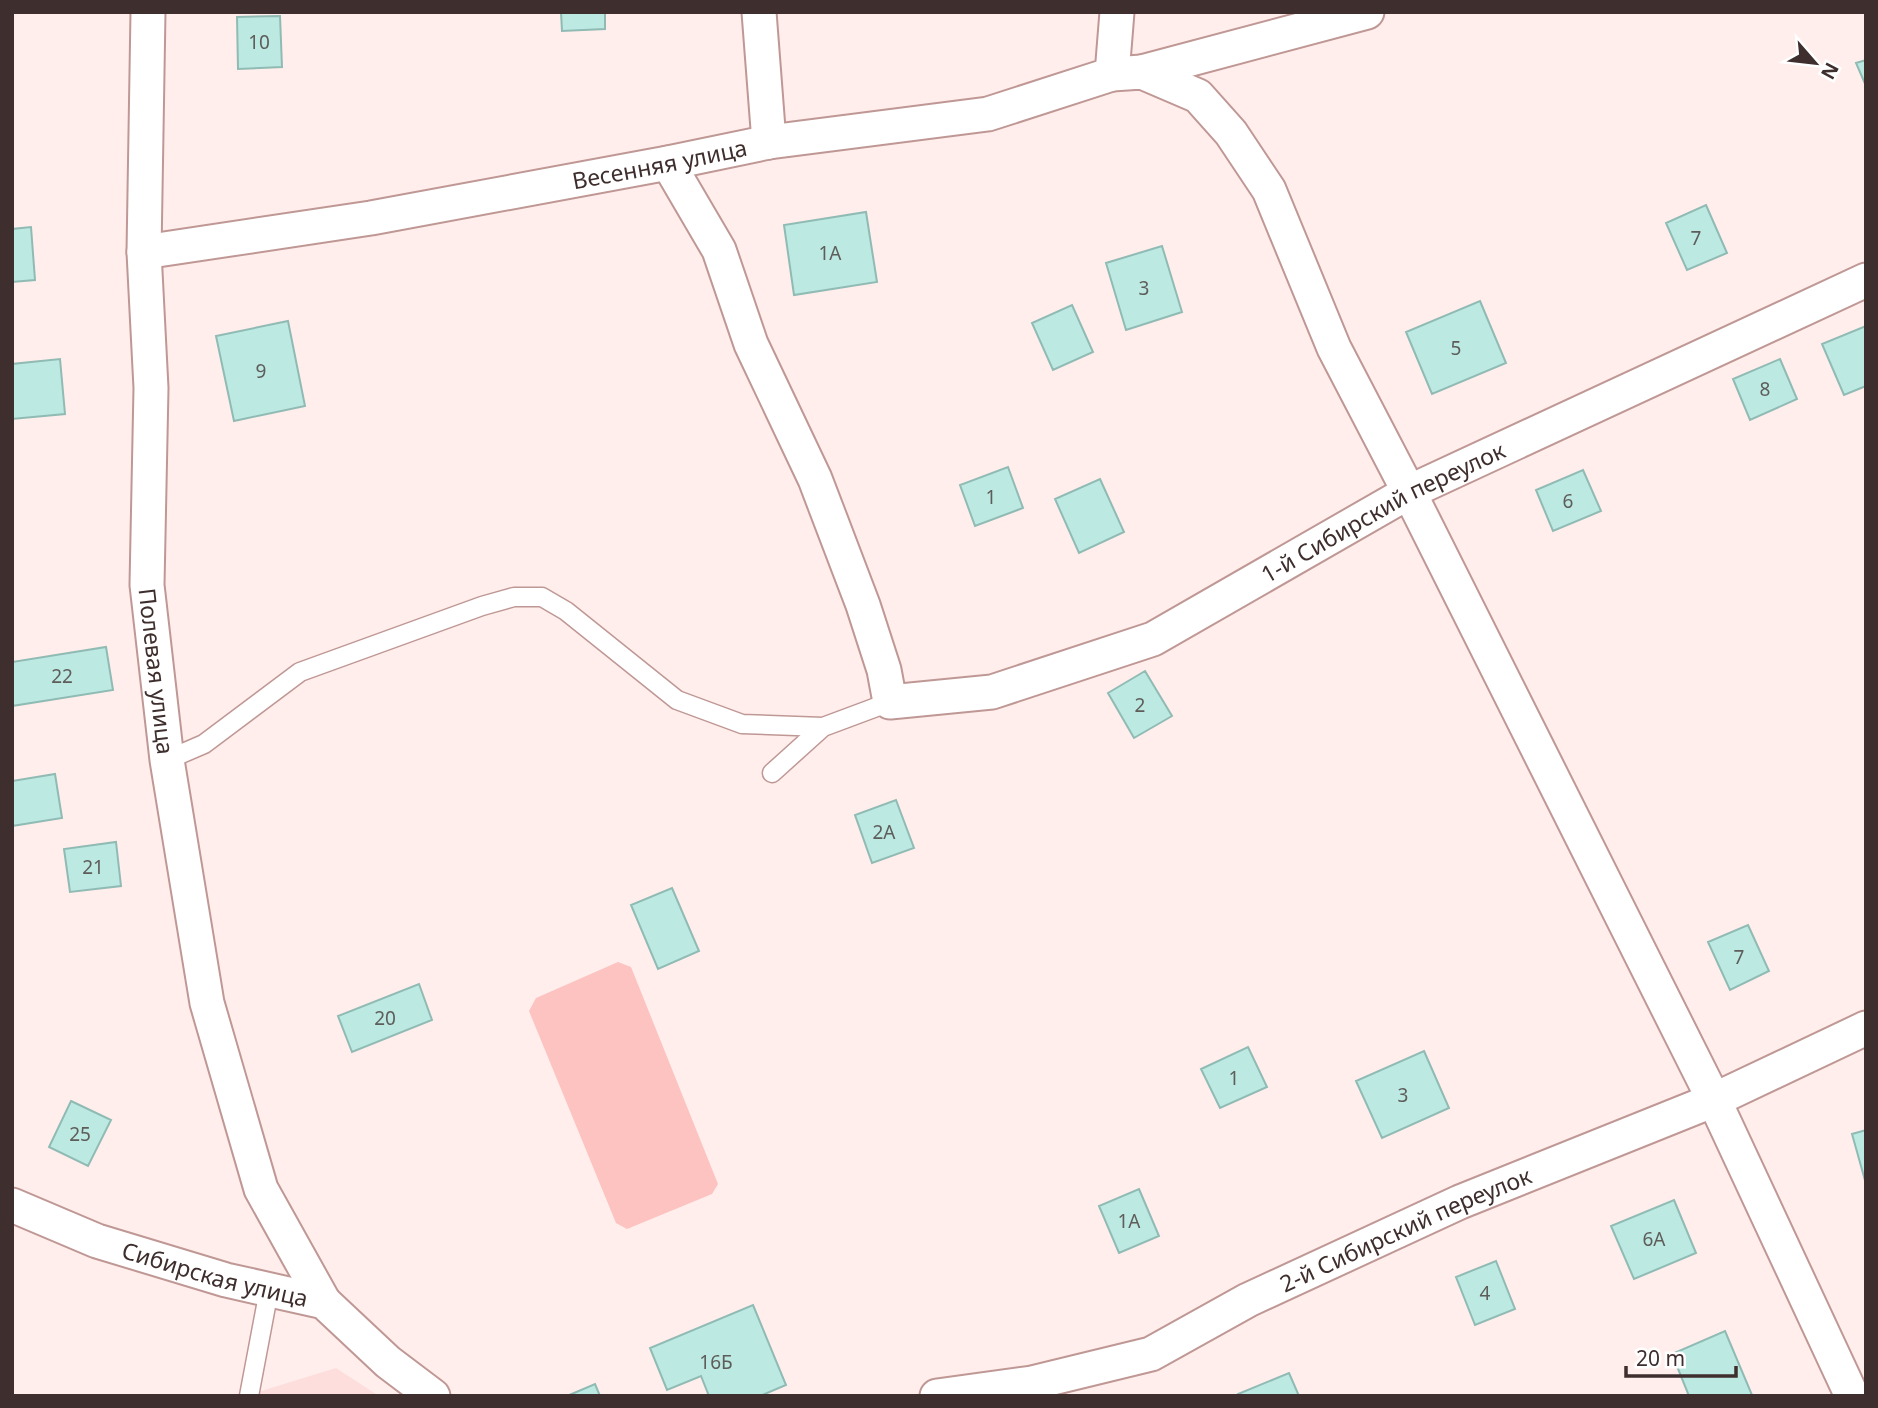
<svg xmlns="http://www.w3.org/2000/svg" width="1878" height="1408" viewBox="0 0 1878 1408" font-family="'Noto Sans',sans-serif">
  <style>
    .built { fill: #fddedc }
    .green { fill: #fcc3c0 }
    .building { fill: #bce9e2; stroke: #90bbb4; stroke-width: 2 }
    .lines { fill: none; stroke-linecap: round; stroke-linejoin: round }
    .lane-casing { stroke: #bf9895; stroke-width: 21 }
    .street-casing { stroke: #bf9895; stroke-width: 37 }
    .lane { stroke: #fff; stroke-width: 18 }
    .street { stroke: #fff; stroke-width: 33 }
    .labels { text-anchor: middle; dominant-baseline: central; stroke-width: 6; stroke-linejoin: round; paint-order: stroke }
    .number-label { font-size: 19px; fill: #5e5d5a }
    .street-label { font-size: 23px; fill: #3e2e2d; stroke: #fff }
  </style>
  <rect width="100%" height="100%" fill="#ffeeec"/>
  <path class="built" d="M336,1368L379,1396H245Z"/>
  <path class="green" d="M618,962L631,967L718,1184L712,1194L627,1229L616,1223L529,1011L536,998Z"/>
  <path class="building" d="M561,12H605V29L562,31Z
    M280,16L282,67L238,69L237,17Z
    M1866,60V86L1856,63Z
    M1706,205L1727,253L1687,270L1666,223Z
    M866,212L877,282L794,295L784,225Z
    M31,227L35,280L12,282V229Z
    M1162,246L1182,312L1126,330L1106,263Z
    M1480,301L1506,363L1432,394L1406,332Z
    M1072,305L1093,352L1053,370L1032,323Z
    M288,321L305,406L234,421L216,336Z
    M1866,326V386L1844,395L1822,344Z
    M60,359L65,414L12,419V364Z
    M1780,359L1797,399L1750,420L1733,379Z
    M1008,467L1023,508L975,526L960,485Z
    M1583,470L1601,511L1553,531L1536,490Z
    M1100,479L1124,532L1079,553L1055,499Z
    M106,647L113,690L12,706V662Z
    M1145,671L1172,716L1134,738L1108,693Z
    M55,774L62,818L12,826V781Z
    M896,800L914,848L872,863L855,815Z
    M116,842L121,886L70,892L64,849Z
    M672,888L699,951L658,969L631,905Z
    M1748,925L1769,971L1730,990L1708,942Z
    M419,984L432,1020L352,1052L338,1016Z
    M1248,1047L1267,1087L1220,1108L1201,1069Z
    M1424,1051L1449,1108L1382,1138L1356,1081Z
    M71,1101L111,1120L88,1166L49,1147Z
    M1866,1130V1184L1852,1134Z
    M1139,1189L1159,1236L1119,1253L1099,1206Z
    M1674,1200L1696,1253L1634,1279L1611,1226Z
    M1496,1261L1515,1309L1475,1325L1456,1277Z
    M753,1305L786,1385L760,1396H709L701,1376L667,1390L650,1348Z
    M1725,1331L1752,1395L1689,1396L1672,1354Z
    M1289,1373L1299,1396H1239L1238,1394Z
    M595,1384L600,1396H567Z"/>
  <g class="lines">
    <g class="lane-casing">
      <path id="lane" d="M167,760L204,744L300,672L482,606L514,597H542L566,611L677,700L742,724L823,727L890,702
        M772,773L823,727
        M249,1396L269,1290"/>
    </g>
    <g class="street-casing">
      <g id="street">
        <path id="s1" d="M148,12L144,252L151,388L147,585L167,760L207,1003L261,1189L324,1302"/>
        <path d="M759,12L769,142"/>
        <path d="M1142,72L1367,12"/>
        <path d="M1112,74L1142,72L1198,96L1231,133L1269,190L1334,348L1409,492L1714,1100L1852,1396"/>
        <path id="s2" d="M668,163L719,250L751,344L815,479L863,605L884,670L890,702L992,692L1153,639L1409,492L1866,280"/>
        <path id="s3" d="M144,252L371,218L668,163L769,142L988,114L1112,74L1117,12"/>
        <path id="s4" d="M12,1205L97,1241L226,1280L324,1302L388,1362L433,1396"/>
        <path id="s5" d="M937,1396L1032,1383L1151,1354L1248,1300L1460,1202L1714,1100L1866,1028"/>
      </g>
    </g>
    <use href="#lane" class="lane"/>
    <use href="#street" class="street"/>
  </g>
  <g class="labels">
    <g class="number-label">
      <text x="259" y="42">10</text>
      <text x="1696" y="238">7</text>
      <text x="830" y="253">1А</text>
      <text x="1144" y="288">3</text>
      <text x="1456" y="348">5</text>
      <text x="261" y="371">9</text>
      <text x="1765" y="389">8</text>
      <text x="991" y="497">1</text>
      <text x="1568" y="501">6</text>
      <text x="62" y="676">22</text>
      <text x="1140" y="705">2</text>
      <text x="884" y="832">2А</text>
      <text x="93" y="867">21</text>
      <text x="1739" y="957">7</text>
      <text x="385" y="1018">20</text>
      <text x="1234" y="1078">1</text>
      <text x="1403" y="1095">3</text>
      <text x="80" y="1134">25</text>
      <text x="1129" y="1221">1А</text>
      <text x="1654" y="1239">6А</text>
      <text x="1485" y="1293">4</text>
      <text x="716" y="1362">16Б</text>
    </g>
    <g class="street-label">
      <text stroke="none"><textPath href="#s3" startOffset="523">Весенняя улица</textPath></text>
      <text stroke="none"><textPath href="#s2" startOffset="1120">1-й Сибирский переулок</textPath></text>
      <text stroke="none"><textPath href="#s1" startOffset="660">Полевая улица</textPath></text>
      <text stroke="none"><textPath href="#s5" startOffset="502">2-й Сибирский переулок</textPath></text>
      <text stroke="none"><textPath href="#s4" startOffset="215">Сибирская улица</textPath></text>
    </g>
  </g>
  <rect width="1878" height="1408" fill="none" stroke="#3e2e2d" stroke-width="28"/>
  <g transform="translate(1815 63) rotate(118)" stroke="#ffffff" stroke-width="5" paint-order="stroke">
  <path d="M0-5L12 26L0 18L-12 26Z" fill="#3e2e2d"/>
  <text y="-10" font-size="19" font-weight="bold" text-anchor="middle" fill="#3e2e2d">N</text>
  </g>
  <path d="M1626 1366v10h110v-10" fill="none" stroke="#3e2e2d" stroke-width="3.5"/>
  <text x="1636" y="1366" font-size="21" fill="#3e2e2d" stroke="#ffffff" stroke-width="5" paint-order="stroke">20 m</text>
</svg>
